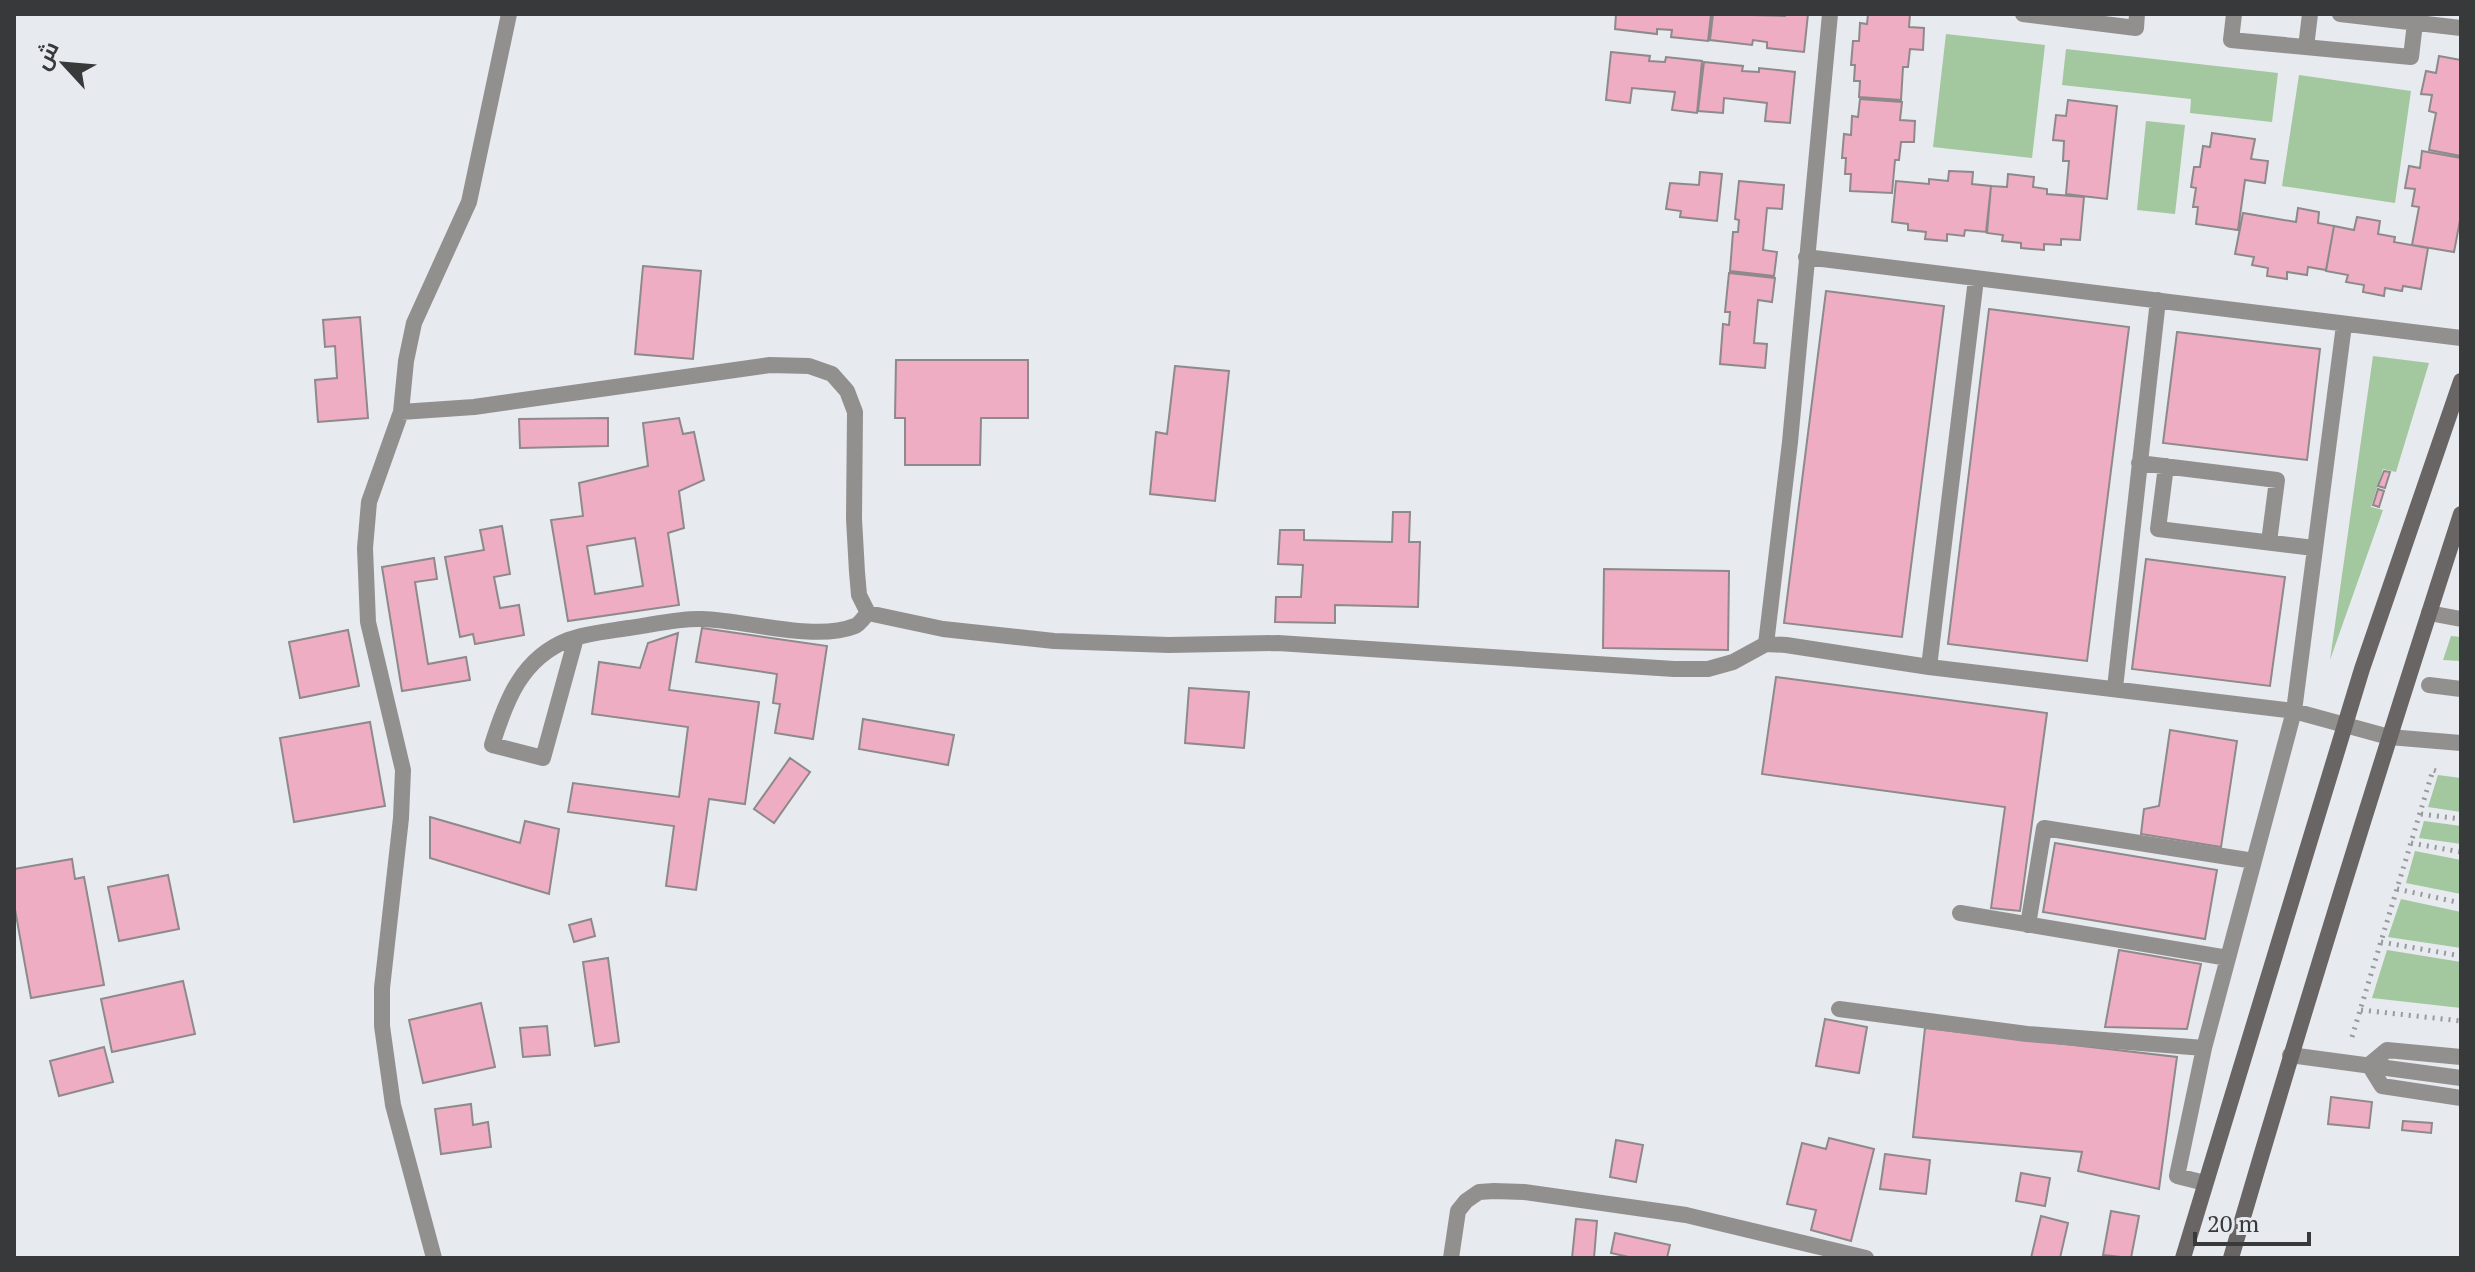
<svg xmlns="http://www.w3.org/2000/svg" width="2475" height="1272" viewBox="0 0 2475 1272" font-family="'PT Serif',Cairo,serif">
  <style>
    .green { fill: #a3c79f }
    .building { fill: #efadc3; stroke: #8e898a; stroke-width: 2; fill-rule: evenodd }
    .lines { fill: none; stroke-linecap: round; stroke-linejoin: round }
    .path { stroke: #989a9d; stroke-width: 5; stroke-dasharray: 2 6; stroke-linecap: butt }
    .street { stroke: #92908f; stroke-width: 16 }
    .secondary { stroke: #696564; stroke-width: 16 }
  </style>
  <rect width="100%" height="100%" fill="#e7eaee"/>
  <path class="green" d="M1946,34L2045,45L2032,158L1933,147Z
    M2066,49L2278,73L2272,122L2190,113L2191,99L2062,85Z
    M2299,75L2411,91L2395,203L2282,186Z
    M2146,121L2185,125L2175,214L2137,210Z
    M2373,356L2429,363L2396,472L2383,469L2371,507L2383,510L2330,660Z
    M2451,636L2461,637V661L2443,660Z
    M2438,775L2461,778V812L2428,807Z
    M2424,821L2461,826V844L2419,838Z
    M2415,851L2461,860V894L2406,883Z
    M2401,899L2461,912V948L2388,937Z
    M2387,950L2461,962V1008L2372,998Z"/>
  <path class="building" d="M1616,14H1711L1708,41L1671,37L1672,30L1657,29V34L1615,29Z
    M1713,14L1785,16L1786,14H1808L1804,52L1767,48V42L1753,40L1752,45L1710,40Z
    M1868,14H1910L1909,27L1924,28L1923,50L1910,49L1908,67H1903L1901,100L1859,97L1860,81H1854L1855,65H1851L1853,41H1859L1860,23L1867,24Z
    M1611,52L1650,56L1649,61L1665,62L1666,57L1702,61L1697,113L1672,110L1675,92L1632,88L1630,103L1606,100Z
    M2439,56L2461,60V156L2429,150L2436,113L2429,111L2432,95L2421,94L2426,71L2436,73Z
    M1704,62L1743,66L1742,71L1759,72V68L1795,72L1790,123L1765,121L1767,103L1724,98L1723,113L1698,111Z
    M1860,99L1902,102L1900,120L1915,121L1914,142H1901L1899,160H1895L1892,193L1850,191L1851,174H1845L1846,158H1842L1844,134L1851,135L1852,116L1858,117Z
    M2068,100L2117,106L2107,199L2066,194L2069,161H2063L2064,141L2053,140L2056,115L2066,116Z
    M2212,133L2255,139L2251,159L2268,161L2265,183L2245,180L2238,230L2196,224L2198,207H2193L2196,188L2191,187L2194,167H2200L2203,146L2210,147Z
    M2422,151L2461,158V215L2454,252L2412,245L2419,207L2412,206L2415,189L2405,188L2409,166L2420,168Z
    M1949,171L1973,172L1972,184L1991,186L1986,232L1965,230L1964,236L1947,234V241L1925,239L1926,232L1908,230V224L1892,222L1896,181L1929,184V179L1948,181Z
    M1700,172L1722,174L1717,221L1680,217L1681,211L1666,209L1670,183L1699,185Z
    M2008,174L2034,177L2033,187L2047,189V194L2084,197L2080,240L2061,239V245L2044,244V250L2021,248V243L2002,241L2003,235L1987,233L1991,186L2007,187Z
    M1739,181L1784,185L1782,209L1767,208L1763,250L1777,252L1774,276L1730,271L1733,232H1738L1739,220L1735,219Z
    M2298,208L2319,212L2318,223L2334,226L2326,270L2308,267L2307,275L2287,272V279L2267,276L2268,268L2252,265L2254,257L2235,254L2243,213L2296,222Z
    M2357,217L2380,221L2378,234L2395,237L2394,242L2428,248L2421,289L2403,286L2402,291L2385,288L2384,296L2363,292L2364,285L2346,282L2348,275L2326,271L2334,226L2354,230Z
    M643,266L701,271L693,359L635,354Z
    M1729,273L1775,278L1772,302L1758,300L1754,343L1767,344L1765,368L1720,364L1723,324L1729,325L1730,312H1725Z
    M1826,291L1944,306L1902,637L1784,623Z
    M1989,309L2129,327L2087,661L1948,644Z
    M360,317L368,418L318,422L315,380L337,378L335,346L325,347L323,320Z
    M2177,332L2320,349L2307,460L2163,443Z
    M896,360H1028V418H981L980,465H905V418H895Z
    M1175,366L1229,371L1215,501L1150,494L1156,432L1167,434Z
    M608,418V446L520,448L519,419Z
    M679,418L683,434L694,432L704,480L679,491L684,528L668,533L679,605L568,621L551,520L583,516L579,483L648,466L643,423ZM635,538L643,586L595,594L587,546Z
    M2384,471L2390,472L2385,488L2378,486Z
    M2378,489L2384,491L2379,507L2373,505Z
    M1393,512H1410L1409,542H1420L1418,607L1335,605V623L1275,622L1276,597H1301L1303,565L1278,564L1280,530H1304V540L1392,542Z
    M502,526L510,574L494,577L500,608L519,605L524,635L475,644L473,634L460,637L445,557L484,550L480,530Z
    M434,558L437,579L415,582L428,664L466,657L470,680L402,691L382,567Z
    M2146,559L2285,577L2270,686L2132,669Z
    M1604,569L1729,571L1728,650L1603,648Z
    M702,628L827,646L813,739L775,733L780,704L773,703L777,674L696,662Z
    M348,630L359,686L300,698L289,642Z
    M678,633L669,690L759,702L745,804L709,799L696,890L666,886L674,826L568,812L573,783L679,797L688,727L592,714L599,662L640,668L648,643Z
    M1776,677L2047,713L2020,911L1991,908L2005,807L1762,774Z
    M1189,688L1249,692L1244,748L1185,743Z
    M863,719L954,735L948,765L859,749Z
    M370,722L385,806L294,822L280,738Z
    M2170,730L2237,741L2221,847L2141,834L2144,809L2159,806Z
    M790,758L810,772L774,823L754,809Z
    M430,817L520,843L525,821L559,829L549,894L430,858Z
    M2055,843L2217,870L2205,939L2043,912Z
    M72,859L75,879L84,877L104,985L31,998L14,904V869Z
    M168,875L179,929L119,941L108,887Z
    M591,919L595,936L574,942L569,925Z
    M2119,950L2201,964L2187,1029L2105,1027Z
    M608,958L619,1042L595,1046L583,962Z
    M183,981L195,1034L112,1052L101,999Z
    M481,1003L495,1067L423,1083L409,1020Z
    M1825,1019L1867,1027L1859,1073L1816,1066Z
    M547,1026L550,1055L523,1057L520,1028Z
    M1925,1028L2177,1057L2159,1189L2078,1171L2082,1152L1913,1137Z
    M104,1047L113,1082L59,1096L50,1061Z
    M2331,1097L2372,1102L2369,1128L2328,1124Z
    M471,1104L473,1125L488,1122L491,1147L441,1154L435,1109Z
    M2403,1121L2432,1123L2431,1133L2402,1130Z
    M1829,1138L1874,1149L1851,1241L1811,1230L1816,1210L1787,1204L1802,1143L1826,1149Z
    M1616,1140L1643,1145L1636,1182L1610,1177Z
    M1885,1154L1930,1160L1926,1194L1880,1189Z
    M2021,1173L2050,1178L2045,1206L2016,1201Z
    M2111,1211L2139,1216L2131,1258L2103,1255Z
    M2041,1216L2068,1223L2060,1258H2031Z
    M1576,1219L1597,1221L1594,1258H1572Z
    M1615,1233L1670,1245L1667,1258H1633L1611,1253Z"/>
  <g class="lines">
    <path class="path" d="M2421,814L2461,819
      M2411,843L2461,852
      M2397,889L2461,903
      M2381,942L2461,956
      M2361,1010L2461,1021
      M2352,1037L2433,770L2436,771"/>
    <path class="street" d="M2023,14L2136,28L2137,14
      M2234,14L2231,40L2411,57L2415,23
      M2340,14L2461,28
      M2306,47L2310,14
      M1806,257L2461,338
      M401,412L474,407L770,365L809,366L832,374L847,391L855,412L854,519L857,572L859,595L868,613
      M2139,463L2277,480L2269,542
      M2166,466L2158,529L2314,548
      M2429,613L2461,619
      M576,638L543,758L492,745C506,700 522,658 568,640C587,633 610,631 629,628C652,625 678,618 702,619C745,620 815,642 855,626C860,624 864,617 868,613L943,629L1054,641L1169,645L1278,643L1674,669H1708L1733,662L1766,644L1786,645L1929,667L2294,711L2389,737L2461,743
      M1766,644L1790,442L1830,14
      M1929,667L1976,279
      M2429,685L2461,689
      M2115,688L2158,300
      M1960,913L2228,958
      M2028,925L2044,828L2254,861
      M1839,1009L2027,1034L2204,1048
      M2290,1055L2461,1078
      M2461,1057L2387,1050L2369,1065L2382,1086L2461,1098
      M2205,1183L2177,1176L2204,1048L2294,711L2344,325
      M434,1258L393,1105L382,1026V988L401,818L403,770L368,622L365,548L369,502L401,412L406,361L414,323L469,202L509,14
      M1451,1258L1458,1211L1466,1201L1479,1192L1494,1191L1524,1192L1686,1215L1866,1258"/>
    <path class="secondary" d="M2183,1258L2362,669L2461,381
      M2231,1258C2304,1009 2381,761 2461,514"/>
  </g>
  <rect width="2475" height="1272" fill="none" stroke="#38393b" stroke-width="32"/>
  <g transform="translate(64 64) rotate(296)" stroke="#e7eaee" stroke-width="6" paint-order="stroke">
  <path d="M0-6L14 30L0 20L-14 30Z" fill="#38393b"/>
  <text y="-12" font-size="22" font-weight="bold" text-anchor="middle" fill="#38393b">ش</text>
  </g>
  <path d="M2195 1232v12h114v-12" fill="none" stroke="#38393b" stroke-width="4"/>
  <text x="2207" y="1232" font-size="24" fill="#38393b" stroke="#e7eaee" stroke-width="6" paint-order="stroke">20 m</text>
</svg>
